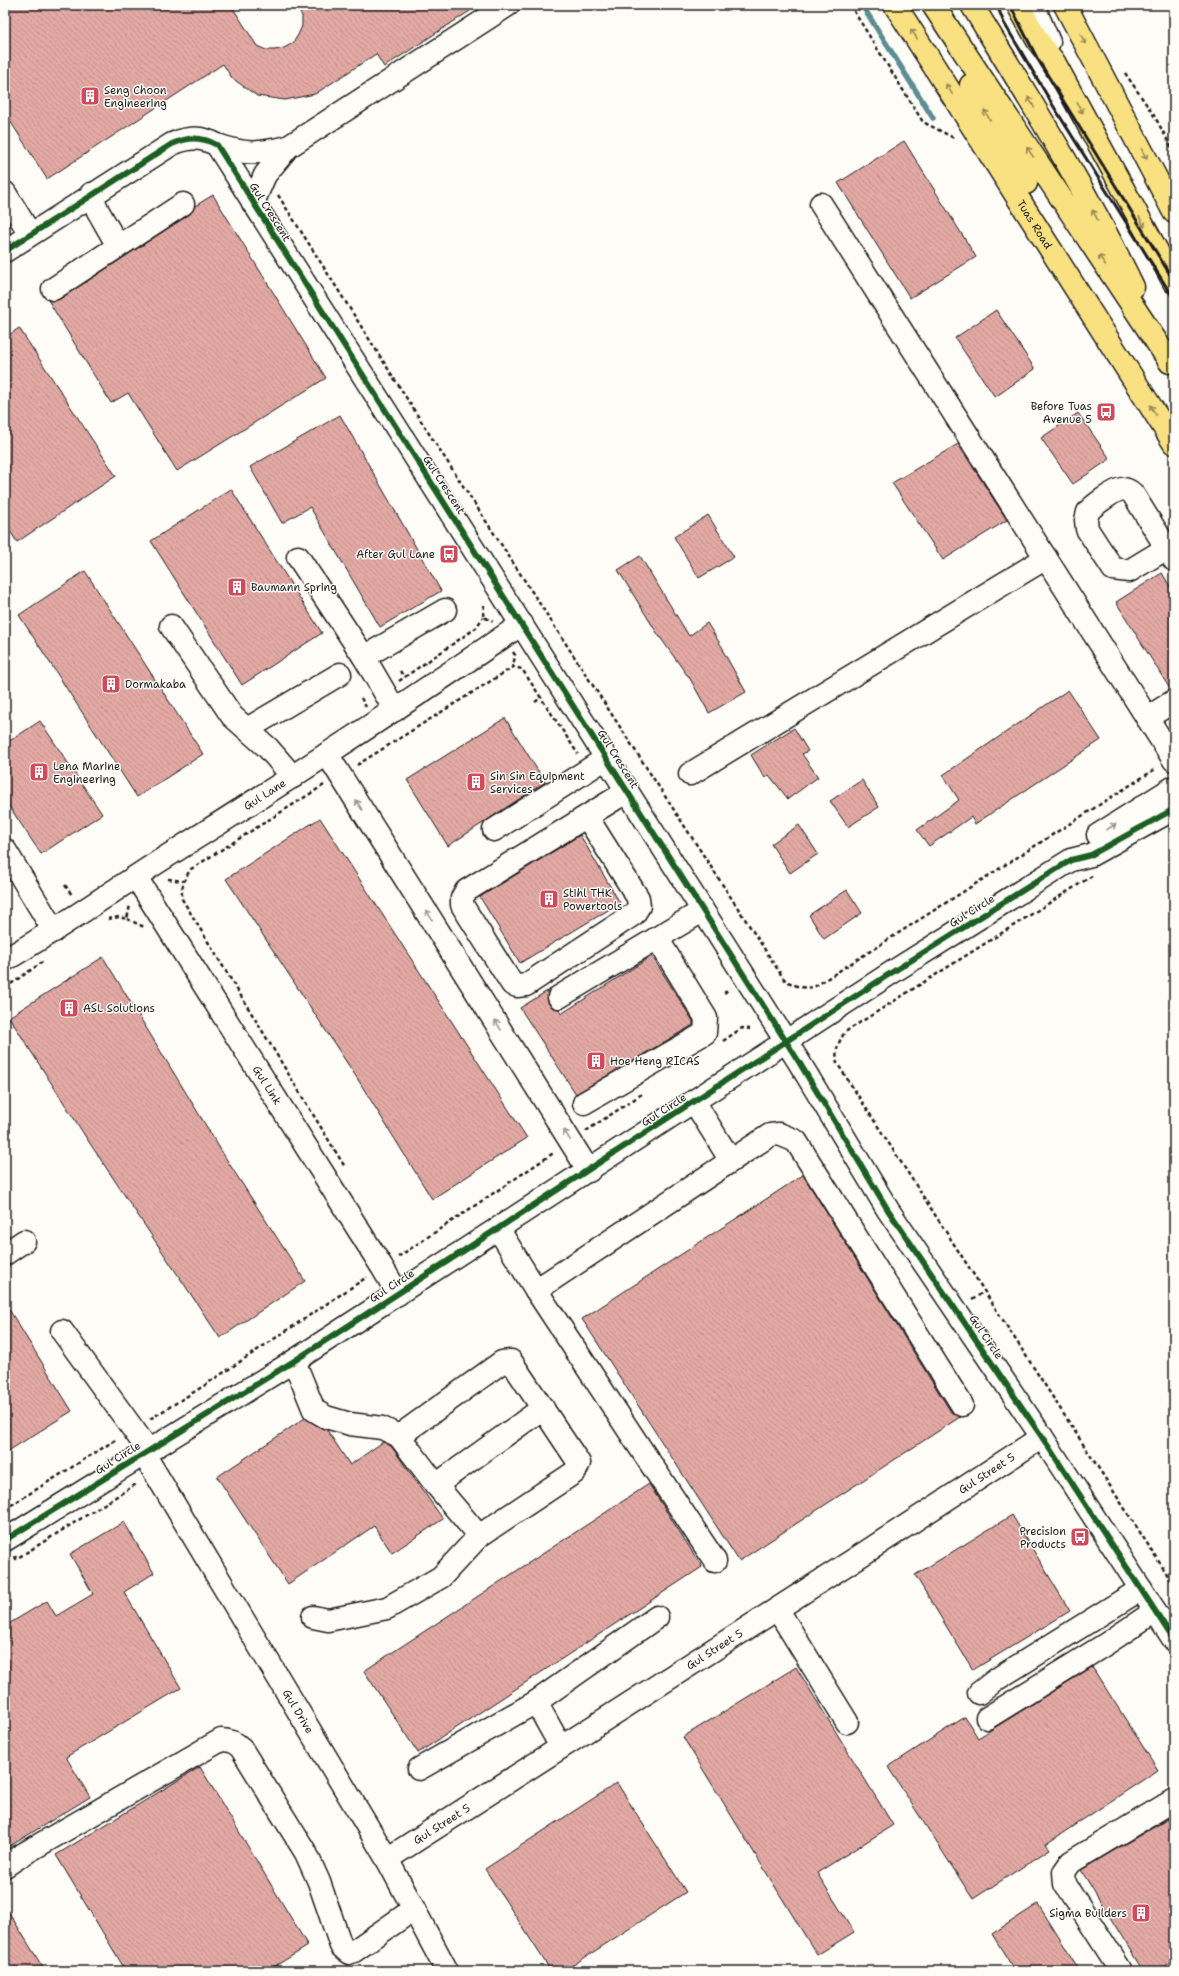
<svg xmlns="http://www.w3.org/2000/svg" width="1179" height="1976" viewBox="0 0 1179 1976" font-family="'Shantell Sans',sans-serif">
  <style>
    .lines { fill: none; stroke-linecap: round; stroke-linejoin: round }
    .stream { stroke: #5d8d93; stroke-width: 5.5 }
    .building { fill: url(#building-back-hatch); stroke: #1c1c1c }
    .minor-casing { stroke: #1c1c1c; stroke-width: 25 }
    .major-casing { stroke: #1c1c1c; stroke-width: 25 }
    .path { stroke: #1c1c1c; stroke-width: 2.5; stroke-dasharray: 4 3; stroke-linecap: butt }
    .minor { stroke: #fdfcf7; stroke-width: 22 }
    .major { stroke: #f9e181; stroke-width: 22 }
    .rail { stroke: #1c1c1c; stroke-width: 3 }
    .cycleway-casing { stroke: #fdfcf7; stroke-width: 8 }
    .cycleway { stroke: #1b5e20; stroke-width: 6 }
    .oneway { stroke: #968854 }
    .oneway2 { stroke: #989794 }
    .labels { text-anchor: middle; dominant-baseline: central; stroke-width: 3; stroke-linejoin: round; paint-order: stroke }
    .poi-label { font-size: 11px; fill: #1c1c1c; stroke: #fdfcf7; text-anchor: start }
    .street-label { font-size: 11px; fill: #1c1c1c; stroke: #fdfcf7 }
  </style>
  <defs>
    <pattern id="building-back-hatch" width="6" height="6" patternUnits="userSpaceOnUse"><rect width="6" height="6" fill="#e3a9a4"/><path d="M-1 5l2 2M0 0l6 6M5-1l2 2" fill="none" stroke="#c2918d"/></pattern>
  </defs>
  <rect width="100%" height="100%" fill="#fdfcf7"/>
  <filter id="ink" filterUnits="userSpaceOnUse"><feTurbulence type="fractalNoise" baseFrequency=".025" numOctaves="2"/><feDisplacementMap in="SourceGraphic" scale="8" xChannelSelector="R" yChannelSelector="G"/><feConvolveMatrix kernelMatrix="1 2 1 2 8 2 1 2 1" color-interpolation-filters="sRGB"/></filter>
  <g filter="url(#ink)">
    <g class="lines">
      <path class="stream" d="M862,5L933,118"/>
    </g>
    <path class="building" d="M5,5H231L257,46L266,50H275L284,48L293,43L298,35L302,26V16L295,5H479L384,67L376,54L315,94L285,100L257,96L232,78L223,64L47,179L5,113Z
      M904,141L976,257L910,298L838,183Z
      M213,195L326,378L177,471L128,393L111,403L48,300L54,301L60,299L190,214L195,206Z
      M996,310L1035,369L995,397L955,338Z
      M19,328L116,476L17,542L5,523V338Z
      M1078,413L1110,459L1073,484L1041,438Z
      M340,415L441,591L380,627L310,507L282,523L250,467Z
      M958,444L1007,520L943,560L892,483Z
      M231,489L322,633L242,685L151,541Z
      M708,515L734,557L699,578L674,537Z
      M640,556L689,636L707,623L724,650L723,651L746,692L709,713L688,675H687L657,633L618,570Z
      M85,571L203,754L137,797L19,615Z
      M1162,573L1174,593V689H1170L1116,602Z
      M1068,690L1101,740L975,824L971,817L929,846L917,830L959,800L943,775Z
      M505,718L545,782L448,846L407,780Z
      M40,721L102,814L41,854L5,800V744Z
      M794,728L808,751L802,754L818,777L788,799L769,775L765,778L751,755Z
      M862,780L879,807L848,827L830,801Z
      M320,818L527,1138L432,1199L357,1078L226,879Z
      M799,825L818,854L790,873L771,844Z
      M580,835L620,903L520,963L480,897Z
      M847,890L862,913L824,939L809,915Z
      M652,956L693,1021V1025L576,1094L520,1008L547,991L549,1004L553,1008L559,1009L561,1014Z
      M103,957L230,1165L305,1281L220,1338L89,1142L9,1017Z
      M803,1175L951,1412L960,1417L739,1561L582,1319Z
      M5,1303L72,1411L5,1453Z
      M305,1418L327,1430L350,1465L383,1442L391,1446L443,1519L392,1553L374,1526L288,1584L217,1477Z
      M649,1484L702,1567L418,1753L364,1671Z
      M1012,1515L1070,1611L973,1670L915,1575Z
      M124,1522L154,1573L124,1592L181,1688L66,1757L90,1797L5,1849V1626L47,1601L56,1616L93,1594L70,1554Z
      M796,1667L893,1825L817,1873L854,1932L817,1955L683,1737Z
      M1092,1667L1158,1770L1046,1844L1050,1849L973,1899L888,1767L965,1717L978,1738Z
      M200,1767L308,1946L267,1971H126L56,1855Z
      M617,1783L686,1892L564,1971H551L485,1869Z
      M1174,1815V1960L1156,1971H1143L1081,1870Z
      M1038,1904L1080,1971H1015L992,1934Z
      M5,1906L45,1971H5Z"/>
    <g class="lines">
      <g class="minor-casing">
        <g id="minor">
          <path d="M1033,5L1049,42"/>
          <path d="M217,145C246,155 258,154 288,147"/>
          <path d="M5,193L30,234"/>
          <path d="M91,194L98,211L118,246"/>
          <path d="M253,203L265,175L288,147L508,5"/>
          <path d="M821,204L1174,760"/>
          <path d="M5,251L172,144C188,137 201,136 217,145L799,1062L888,1210L1042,1437L1174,1640"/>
          <path d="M53,289L183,204"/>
          <path d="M1167,548L1129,571L1113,569L1087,529L1086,520L1088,512C1092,506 1115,490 1122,489C1127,489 1130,491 1133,494L1174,560"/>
          <path d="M298,557L364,657L395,710"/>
          <path d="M171,626L232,716L268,748L293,777"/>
          <path d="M364,657L445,610"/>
          <path d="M1147,718L1174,701"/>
          <path d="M247,729L340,674"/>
          <path d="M327,754L589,1171"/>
          <path d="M690,774L1046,558"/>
          <path d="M587,817L638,898L639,906L634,914L526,985L517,986L512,984L462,905V898L466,891L626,792"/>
          <path d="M494,830L605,759"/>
          <path d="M1098,835L1174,787"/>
          <path d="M5,850L54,931"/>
          <path id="s1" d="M136,877L382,1267L398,1294"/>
          <path id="s2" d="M5,960C65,925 121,885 180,848C295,776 409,701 522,624"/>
          <path d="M559,997L702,911"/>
          <path d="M584,1103L705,1033L706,1018L657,938"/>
          <path d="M695,1103L731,1161"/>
          <path d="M499,1230L536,1290L715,1561"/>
          <path d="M5,1254L24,1241"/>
          <path d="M536,1290L770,1135L779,1134L796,1141L962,1405"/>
          <path d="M62,1331L149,1451"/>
          <path d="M294,1361L314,1410L326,1417L350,1424L382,1428L399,1436L436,1485L479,1536"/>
          <path id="s3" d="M144,1454L387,1859L447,1971"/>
          <path d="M436,1485L543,1408"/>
          <path d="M5,1540L294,1361L891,973L1071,860L1091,855L1174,809"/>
          <path d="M778,1610L847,1722"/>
          <path d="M313,1617L328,1620L387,1608L441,1577L479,1536L575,1472L579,1463L511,1361L502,1362L399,1436"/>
          <path d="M979,1693L997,1679L1141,1589"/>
          <path d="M536,1702L561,1747"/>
          <path d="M987,1718L1106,1644L1155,1611"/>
          <path d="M419,1769L536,1702L657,1617"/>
          <path id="s4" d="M387,1859L866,1552L1042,1437"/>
          <path d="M5,1866L20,1856L221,1740C230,1740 235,1742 241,1748L306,1853L319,1882L341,1946L349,1953L354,1951L414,1909"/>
          <path d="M1120,1969L1065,1884L1064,1872L1071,1862L1174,1800"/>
        </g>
      </g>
      <g class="major-casing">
        <g id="major">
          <path id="s5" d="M895,5L1174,443"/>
          <path d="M933,5L1170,362"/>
          <path d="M972,5C1028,97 1086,189 1133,287"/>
          <path d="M1018,5L1038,41L1054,62L1174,282"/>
          <path d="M1065,5L1174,212"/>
          <path d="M971,85L1026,183"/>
        </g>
      </g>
      <path class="path" d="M850,5L923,122L954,138
        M1125,73L1155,117L1174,152
        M278,195L428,432L784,979C794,986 802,989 814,987L1157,768
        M484,605L483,617L493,621
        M513,652L515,655L513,667
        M400,671L404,677
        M399,681L476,628L483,617
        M361,698L366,707
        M535,702L542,697
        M357,765L513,667L522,669L578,754
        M324,785L191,869C184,879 181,887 182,899L345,1167
        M1092,876L845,1032C838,1043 835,1050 837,1063L1174,1585
        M168,879L183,881
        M65,885L72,895
        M108,919L119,917L127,919L130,905
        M127,919L144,927
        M5,988L44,961
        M724,993L730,989
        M723,1041L742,1028L750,1029
        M586,1131L642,1094
        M398,1257L555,1152
        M972,1300L985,1291
        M150,1419L202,1387L367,1277
        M5,1509L117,1439
        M15,1556L16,1559L138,1483"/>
      <use href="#minor" class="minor"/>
      <use href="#major" class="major"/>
      <path class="rail" d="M997,5L1004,23L1054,107L1174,299
        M1010,5L1037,58L1174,281"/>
      <g class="cycleway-casing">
        <path id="cycleway" d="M5,251L172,144C188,137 201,136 217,145L799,1062L888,1210L1042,1437L1174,1640
          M5,1540L294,1361L891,973L1071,860L1091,855L1174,809"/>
      </g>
      <use href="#cycleway" class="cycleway"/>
    </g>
    <defs><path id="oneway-shaft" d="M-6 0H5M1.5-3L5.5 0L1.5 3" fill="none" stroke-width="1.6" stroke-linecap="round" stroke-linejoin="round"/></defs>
    <g class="oneway">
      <use href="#oneway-shaft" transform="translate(914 34) rotate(-123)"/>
      <use href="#oneway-shaft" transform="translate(1083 39) rotate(62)"/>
      <use href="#oneway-shaft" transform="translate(949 89) rotate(-122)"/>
      <use href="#oneway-shaft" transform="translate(1031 102) rotate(-121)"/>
      <use href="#oneway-shaft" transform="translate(1080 108) rotate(61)"/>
      <use href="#oneway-shaft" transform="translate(987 115) rotate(-120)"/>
      <use href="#oneway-shaft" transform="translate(1030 152) rotate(-124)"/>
      <use href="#oneway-shaft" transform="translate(1144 154) rotate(62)"/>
      <use href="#oneway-shaft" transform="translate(1095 215) rotate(-119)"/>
      <use href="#oneway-shaft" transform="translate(1142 222) rotate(62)"/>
      <use href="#oneway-shaft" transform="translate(1102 260) rotate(-124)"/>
      <use href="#oneway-shaft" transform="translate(1153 410) rotate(-122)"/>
    </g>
    <g class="oneway2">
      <use href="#oneway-shaft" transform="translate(359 805) rotate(-122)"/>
      <use href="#oneway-shaft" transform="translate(1111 827) rotate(-33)"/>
      <use href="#oneway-shaft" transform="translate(429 915) rotate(-122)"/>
      <use href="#oneway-shaft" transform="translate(498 1025) rotate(-122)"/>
      <use href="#oneway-shaft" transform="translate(567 1135) rotate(-122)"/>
    </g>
  </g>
  <defs>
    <g id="building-square" transform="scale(1)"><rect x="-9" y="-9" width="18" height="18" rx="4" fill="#d1495b" stroke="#fdfcf7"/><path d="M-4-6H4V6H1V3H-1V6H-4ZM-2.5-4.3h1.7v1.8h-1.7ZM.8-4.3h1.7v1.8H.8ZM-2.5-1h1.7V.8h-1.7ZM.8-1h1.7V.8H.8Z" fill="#fff"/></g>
    <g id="bus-square" transform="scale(1)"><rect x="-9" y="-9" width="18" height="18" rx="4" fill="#d1495b" stroke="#fdfcf7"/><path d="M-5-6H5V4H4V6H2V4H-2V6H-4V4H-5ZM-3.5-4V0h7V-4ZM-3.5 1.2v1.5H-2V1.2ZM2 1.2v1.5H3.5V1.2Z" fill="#fff"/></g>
  </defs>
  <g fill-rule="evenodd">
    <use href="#building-square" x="90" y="96"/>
    <use href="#bus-square" x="1106" y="412"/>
    <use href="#bus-square" x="449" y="554"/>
    <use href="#building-square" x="237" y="587"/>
    <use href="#building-square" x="111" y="684"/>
    <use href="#building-square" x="39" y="772"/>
    <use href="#building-square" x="476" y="782"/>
    <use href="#building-square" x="549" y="899"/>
    <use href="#building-square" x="69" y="1008"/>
    <use href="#building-square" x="596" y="1061"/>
    <use href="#bus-square" x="1080" y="1537"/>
    <use href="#building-square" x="1141" y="1913"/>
  </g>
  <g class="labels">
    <g class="poi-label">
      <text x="104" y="90">Seng Choon<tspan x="104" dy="13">Engineering</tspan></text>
      <text x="1092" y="406" text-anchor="end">Before Tuas<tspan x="1092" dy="13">Avenue 5</tspan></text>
      <text x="435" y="554" text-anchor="end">After Gul Lane</text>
      <text x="251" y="587">Baumann Spring</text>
      <text x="125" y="684">Dormakaba</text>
      <text x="53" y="766">Lena Marine<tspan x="53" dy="13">Engineering</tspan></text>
      <text x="490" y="776">Sin Sin Equipment<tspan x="490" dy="13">Services</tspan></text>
      <text x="563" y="893">Stihl THK<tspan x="563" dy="13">Powertools</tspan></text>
      <text x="83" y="1008">ASL Solutions</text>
      <text x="610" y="1061">Hoe Heng RICAS</text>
      <text x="1066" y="1531" text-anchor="end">Precision<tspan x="1066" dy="13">Products</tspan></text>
      <text x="1127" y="1913" text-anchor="end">Sigma Builders</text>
    </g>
    <g class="street-label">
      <text transform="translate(270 212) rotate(58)">Gul Crescent</text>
      <text stroke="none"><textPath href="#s5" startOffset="260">Tuas Road</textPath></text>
      <text transform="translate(444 485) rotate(57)">Gul Crescent</text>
      <text transform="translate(618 759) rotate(58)">Gul Crescent</text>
      <text stroke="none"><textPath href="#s2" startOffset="308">Gul Lane</textPath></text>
      <text transform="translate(972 911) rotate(-32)">Gul Circle</text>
      <text stroke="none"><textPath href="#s1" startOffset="246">Gul Link</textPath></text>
      <text transform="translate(664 1110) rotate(-33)">Gul Circle</text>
      <text transform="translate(392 1286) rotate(-33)">Gul Circle</text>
      <text transform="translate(986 1337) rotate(56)">Gul Circle</text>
      <text transform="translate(118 1458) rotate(-32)">Gul Circle</text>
      <text stroke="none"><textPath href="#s4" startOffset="713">Gul Street 5</textPath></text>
      <text stroke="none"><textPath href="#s4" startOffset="389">Gul Street 5</textPath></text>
      <text stroke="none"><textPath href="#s3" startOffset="300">Gul Drive</textPath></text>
      <text stroke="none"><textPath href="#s4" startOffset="65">Gul Street 5</textPath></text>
    </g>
  </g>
  <rect width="1179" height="1976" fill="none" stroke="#fdfcf7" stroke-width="20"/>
  <rect x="10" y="10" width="1159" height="1956" fill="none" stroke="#1c1c1c" stroke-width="1.5" filter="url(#ink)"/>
</svg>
